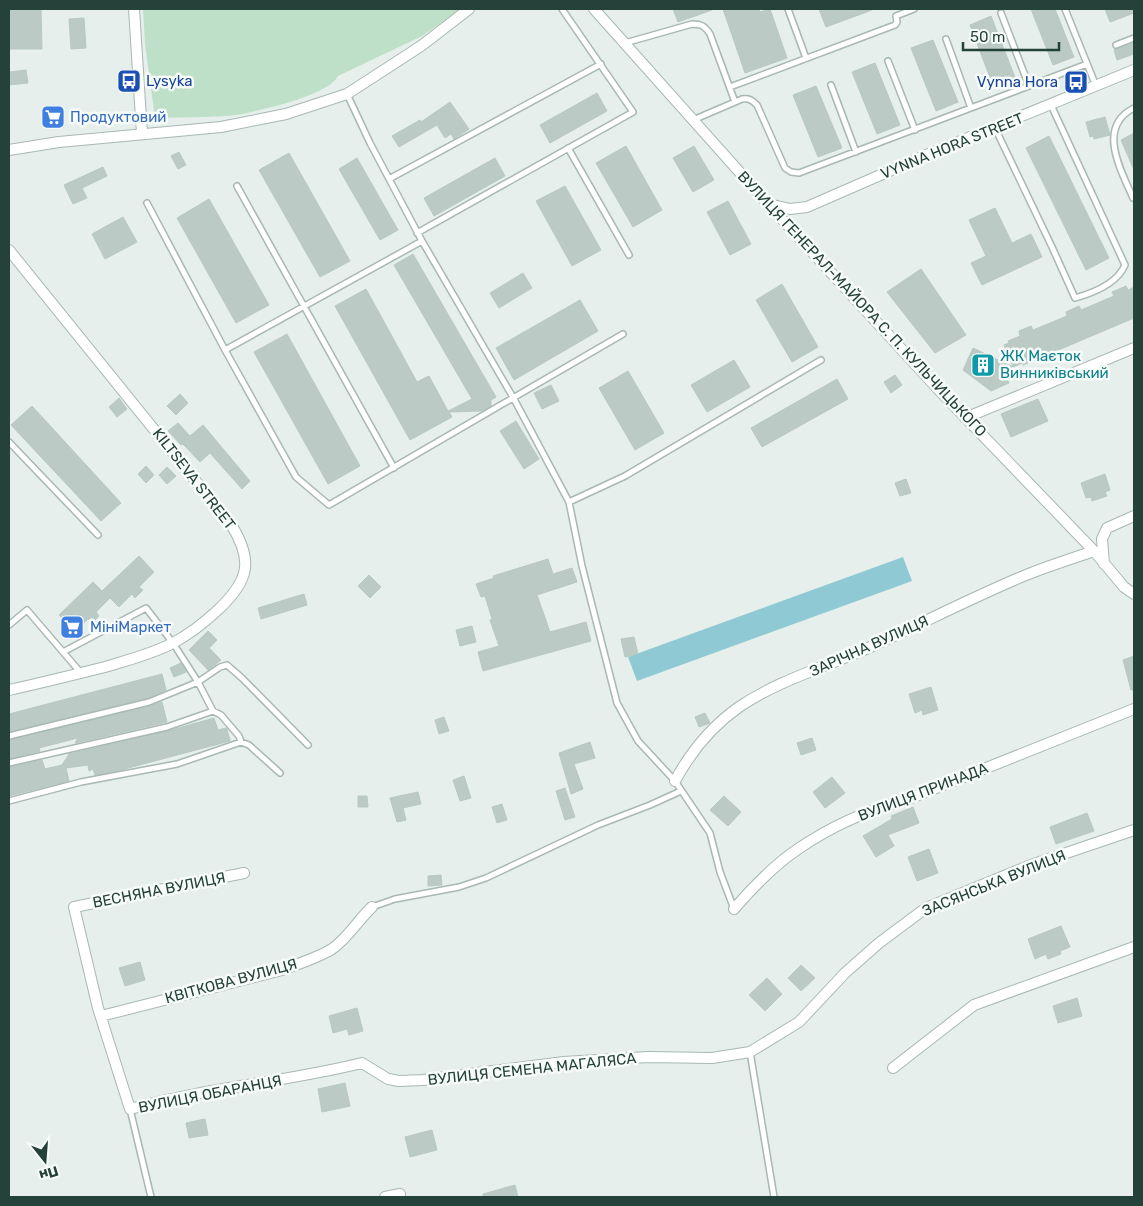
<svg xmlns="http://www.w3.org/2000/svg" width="1143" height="1206" viewBox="0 0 1143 1206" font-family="Rubik,sans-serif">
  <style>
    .green { fill: #bfe0c8 }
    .water { fill: #8ec9d4 }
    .building { fill: #bbcac4; stroke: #b8c9c2 }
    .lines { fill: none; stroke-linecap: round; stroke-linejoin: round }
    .service-casing { stroke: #a8b8b2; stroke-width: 8 }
    .minor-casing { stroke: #a8b8b2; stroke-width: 12 }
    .service { stroke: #fff; stroke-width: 5 }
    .minor { stroke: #fff; stroke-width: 10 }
    .labels { text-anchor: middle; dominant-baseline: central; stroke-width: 5; stroke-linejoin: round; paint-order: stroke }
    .transit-label { font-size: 15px; fill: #164399; stroke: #f7fbf9; text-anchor: start }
    .shop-label { font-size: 15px; fill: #366cbe; stroke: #f7fbf9; text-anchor: start }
    .street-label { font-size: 15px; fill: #24423a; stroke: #f7fbf9 }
    .culture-label { font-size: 15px; fill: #0d838f; stroke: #f7fbf9; text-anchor: start }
  </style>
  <rect width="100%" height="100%" fill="#e6efeb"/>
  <path class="green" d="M143,9H461L422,36L338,76C328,96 258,111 236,115C209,118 181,117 155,118L145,44Z"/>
  <path class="water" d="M903,557L912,581L637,681L628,657Z"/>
  <path class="building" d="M9,9H41L42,49H9Z
    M673,9H712V10L678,22Z
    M723,9H759L760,12L770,9L787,58L745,73Z
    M819,9H872V10L826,27Z
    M1031,9H1055L1074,57L1053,65Z
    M1105,9H1134V13L1110,22Z
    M991,16L1016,80L994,88L970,25Z
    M84,18L86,48L71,49L69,19Z
    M933,40L958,102L936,111L911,48Z
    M1134,43V54L1117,60L1114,50Z
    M875,63L900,125L877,134L852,72Z
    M26,70L28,83L9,85V72Z
    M816,86L842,148L818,157L793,95Z
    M597,93L607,111L550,143L540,125Z
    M450,102L469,129L454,139L451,134L445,138L437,125L399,147L392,136L420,120L421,122Z
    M61,107L64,123L45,127L42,110Z
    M1105,117L1110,135L1094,139L1093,136L1090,137L1086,122Z
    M1134,133V170L1121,140Z
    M1049,136L1109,258L1086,270L1026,148Z
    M626,146L662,210L633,227L596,163Z
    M694,146L714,180L693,192L673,158Z
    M179,152L186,165L178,169L171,156Z
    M289,153L350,261L320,277L259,170Z
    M357,158L398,230L380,240L339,169Z
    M495,158L505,176L434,216L424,198Z
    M103,167L107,176L82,188L87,198L73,204L64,185Z
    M565,186L601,250L572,266L536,201Z
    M209,199L269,305L236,323L177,218Z
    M728,201L751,244L730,255L707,212Z
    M995,208L1012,243L1031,234L1042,257L982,285L971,263L986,256L969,220Z
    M123,217L137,242L105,259L92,234Z
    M413,254L496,397L491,400V406L482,411L449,412L452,417L410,440L335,306L366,289L417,382L429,376L448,411L472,399L394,265Z
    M921,269L966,335L935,353L887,292Z
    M523,273L532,288L499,308L490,293Z
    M782,284L818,347L792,362L756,300Z
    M1126,286L1128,290L1134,287V318L1023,365L1022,363L1013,367L1004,345L1009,343L1008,341L1020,336L1019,331L1031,326L1033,330L1067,316L1066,312L1079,306L1081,310L1114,296L1112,292Z
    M580,300L598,331L514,380L496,348Z
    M287,334L360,466L328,484L254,352Z
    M973,348L1013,367L1003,371L1009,383L991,391L963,370Z
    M734,360L750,387L707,412L691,385Z
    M628,371L664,433L635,450L599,388Z
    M895,375L902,385L891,393L884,382Z
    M837,379L848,399L762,447L751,428Z
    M551,385L559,401L542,409L534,393Z
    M180,394L188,403L176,415L167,406Z
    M119,398L127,409L117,417L109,407Z
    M1038,399L1048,421L1011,437L1001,414Z
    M32,406L121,503L101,521L11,425Z
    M516,421L539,459L524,469L500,431Z
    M178,423L190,436L203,425L250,481L242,489L210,453L200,462L183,444L181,445L168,431Z
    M146,466L154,475L146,483L138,474Z
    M167,467L176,476L167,484L159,475Z
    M1105,474L1110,490L1105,492L1107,496L1092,501L1091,497L1086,498L1081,483Z
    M906,479L911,493L900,496L895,483Z
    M139,556L154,572L139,587L143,590L135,598L132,594L119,607L110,598L96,612L99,616L92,623L88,619L75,632L59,615L93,582L102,591Z
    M548,559L553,574L572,568L577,582L537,595L550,632L586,622L591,641L483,671L478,652L499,646L490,620L492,619L485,596L481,597L476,584L494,578L493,576Z
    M369,575L381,587L370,598L358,586Z
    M304,594L307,605L261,619L258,608Z
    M472,626L476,642L460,646L456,630Z
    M208,631L217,640L209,648L221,660L208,670L189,650Z
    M634,637L638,654L625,657L621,639Z
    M1134,656V690H1131L1123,660Z
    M181,663L186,672L174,677L170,668Z
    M162,674L166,690L148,698L9,732V714Z
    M931,687L938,710L923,715L922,710L915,713L909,694Z
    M162,702L167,722L75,743L78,738L39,748L40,751L9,759V740L150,706Z
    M705,713L710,723L699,727L695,717Z
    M444,717L449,731L439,734L435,720Z
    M214,718L218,730L226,728L227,729L230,741L117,771L95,775L93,769L89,771L88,765L66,768L69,781L9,796V767L42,760L45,769L62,765L69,754L168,731Z
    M812,738L816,750L801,755L797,743Z
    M590,742L595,758L574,764L583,789L571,794L559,753Z
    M464,776L471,798L460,801L453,780Z
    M832,777L845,793L825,808L813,792Z
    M565,788L575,817L565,820L556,791Z
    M418,792L421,804L403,808L406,820L397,822L390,798Z
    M358,796H367L368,807H358Z
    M724,796L741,812L728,826L710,810Z
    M502,804L507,820L497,823L492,807Z
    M913,807L919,823L888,835L894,846L876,857L863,836L892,819L891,816Z
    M1087,813L1094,831L1056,844L1050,827Z
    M929,849L938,873L917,881L908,857Z
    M441,875L442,885L428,886V876Z
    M1061,926L1070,947L1060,951L1061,954L1048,959L1046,954L1035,959L1028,939Z
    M140,962L145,980L125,986L119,968Z
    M801,965L815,978L801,991L788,978Z
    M767,978L782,994L765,1011L749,995Z
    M1077,998L1082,1016L1058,1023L1053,1006Z
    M357,1008L363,1031L349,1035L347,1029L333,1033L329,1016Z
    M345,1083L350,1106L322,1112L318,1089Z
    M205,1119L208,1135L189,1138L186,1123Z
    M432,1130L437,1150L410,1157L405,1137Z
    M515,1185L518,1197H483V1194Z"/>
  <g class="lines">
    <g class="service-casing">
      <path id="service" d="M788,9L806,58
        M1065,9L1096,86
        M1001,13L1029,86
        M946,39L971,108
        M625,43L692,24C701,24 705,26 710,34L735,102
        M1116,45L1134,38
        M888,61L915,130
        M831,85L856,152
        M730,87L895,25L897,22L896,16L914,9
        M347,94L370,143L422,241L514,399L569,502L582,566L617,703L638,741L675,781L710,833L720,872L734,909
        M693,120L742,99C749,98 752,100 757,105L785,168L791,172L799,173L1087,64
        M995,128L1052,247L1075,298C1093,293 1117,284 1125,265L1051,105
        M568,148L629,255
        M389,179L601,64
        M237,186L394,468
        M1133,198C1121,170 1096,127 1134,108
        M147,203L225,350L296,477L329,505L623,334
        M417,233L633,112L562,9
        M225,350L422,241
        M9,442L98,535
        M569,502L625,476L821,360
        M9,625L27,610L81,673
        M63,652L146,608L173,643L198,682L213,711L221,715L239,736L241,742
        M9,736L149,702L198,682L220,667L227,665L242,678L308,745
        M9,763L167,727L213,711
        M9,801L81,782L177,764L241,742L249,745L280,773
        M372,907L395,899L459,887L486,878L598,825L650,805L681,791
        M750,1052L774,1197
        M130,1109L151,1197"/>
    </g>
    <g class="minor-casing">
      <path id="minor" d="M134,9L142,134
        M594,9L768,204L938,389L1094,551L1124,587L1134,594
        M9,150L59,142L221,127L286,114L347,94L421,46L469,9
        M769,204L790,209L807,207L924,156L1134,70
        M9,250L232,526C254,562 248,581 219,609C205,622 190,634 173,643C152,654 128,660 105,667C73,675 41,683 9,690
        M965,418L1134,348
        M1104,564L1102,539L1107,528L1134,516
        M675,781C690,753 712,726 739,707C780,679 832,665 877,644C927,621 975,596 1026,575C1048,566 1071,559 1094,551
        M244,873L74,907L98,1008L130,1109C206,1088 285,1082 362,1063L388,1079L399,1081L423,1080L564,1062L648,1057L712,1058L750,1052L799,1022L845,973L879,943L926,908L1031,865L1134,830
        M734,909C753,887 774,865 798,849C830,827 868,810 906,800L1134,709
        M101,1016L282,970C298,964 317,958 332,949C348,938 358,920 372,907
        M893,1068L974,1005L1134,947
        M385,1197L400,1194"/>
    </g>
    <use href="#service" class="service"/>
    <use href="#minor" class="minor"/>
  </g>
  <defs>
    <g id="bus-square" transform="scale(1.25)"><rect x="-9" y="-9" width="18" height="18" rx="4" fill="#1a4fb4" stroke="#f7fbf9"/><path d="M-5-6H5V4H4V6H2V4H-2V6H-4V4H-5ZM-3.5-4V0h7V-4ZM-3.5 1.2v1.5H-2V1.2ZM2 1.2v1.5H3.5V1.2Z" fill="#fff"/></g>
    <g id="supermarket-square" transform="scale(1.25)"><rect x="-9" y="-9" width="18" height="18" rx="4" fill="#3f7fe0" stroke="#f7fbf9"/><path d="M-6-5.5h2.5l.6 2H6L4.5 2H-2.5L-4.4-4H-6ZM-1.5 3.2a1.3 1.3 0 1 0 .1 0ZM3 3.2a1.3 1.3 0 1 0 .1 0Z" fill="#fff"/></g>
    <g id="building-square" transform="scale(1.25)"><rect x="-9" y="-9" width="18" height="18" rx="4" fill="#0f9aa8" stroke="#f7fbf9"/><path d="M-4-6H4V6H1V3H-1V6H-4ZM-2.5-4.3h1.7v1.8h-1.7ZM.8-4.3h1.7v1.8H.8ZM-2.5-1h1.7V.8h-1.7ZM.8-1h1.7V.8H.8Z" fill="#fff"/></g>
  </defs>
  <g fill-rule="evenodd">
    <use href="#bus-square" x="129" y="81"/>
    <use href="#bus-square" x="1076" y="82"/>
    <use href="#supermarket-square" x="53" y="117"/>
    <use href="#building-square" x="983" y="365"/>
    <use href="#supermarket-square" x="72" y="627"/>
  </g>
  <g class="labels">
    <g class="transit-label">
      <text x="146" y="81">Lysyka</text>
      <text x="1058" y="82" text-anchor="end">Vynna Hora</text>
    </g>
    <g class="shop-label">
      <text x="70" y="117">Продуктовий</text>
      <text x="90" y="627">МініМаркет</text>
    </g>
    <g class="street-label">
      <text transform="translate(952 146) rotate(-22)">VYNNA HORA STREET</text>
      <text transform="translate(862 304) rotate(47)">ВУЛИЦЯ ГЕНЕРАЛ-МАЙОРА С. П. КУЛЬЧИЦЬКОГО</text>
      <text transform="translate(194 479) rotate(52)">KILTSEVA STREET</text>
      <text transform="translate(869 646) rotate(-24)">ЗАРІЧНА ВУЛИЦЯ</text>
      <text transform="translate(923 792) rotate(-21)">ВУЛИЦЯ ПРИНАДА</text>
      <text transform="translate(994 883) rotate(-22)">ЗАСЯНСЬКА ВУЛИЦЯ</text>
      <text transform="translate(159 890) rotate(-11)">ВЕСНЯНА ВУЛИЦЯ</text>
      <text transform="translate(231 981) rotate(-15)">КВІТКОВА ВУЛИЦЯ</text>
      <text transform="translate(532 1069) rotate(-6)">ВУЛИЦЯ СЕМЕНА МАГАЛЯСА</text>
      <text transform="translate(210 1094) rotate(-11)">ВУЛИЦЯ ОБАРАНЦЯ</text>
    </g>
    <g class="culture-label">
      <text x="1000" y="356">ЖК Маєток<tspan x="1000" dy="17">Винниківський</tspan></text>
    </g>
  </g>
  <rect width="1143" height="1206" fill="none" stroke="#24423a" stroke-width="20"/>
  <g transform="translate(45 1161) rotate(163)" stroke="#f7fbf9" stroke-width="4" paint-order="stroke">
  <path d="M0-4L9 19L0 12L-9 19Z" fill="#24423a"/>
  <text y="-8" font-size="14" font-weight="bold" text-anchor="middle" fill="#24423a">Пн</text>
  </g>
  <path d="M963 42v8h96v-8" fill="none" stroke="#24423a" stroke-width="2.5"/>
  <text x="970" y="42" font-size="15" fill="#24423a" stroke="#f7fbf9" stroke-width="4" paint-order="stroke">50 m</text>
</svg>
